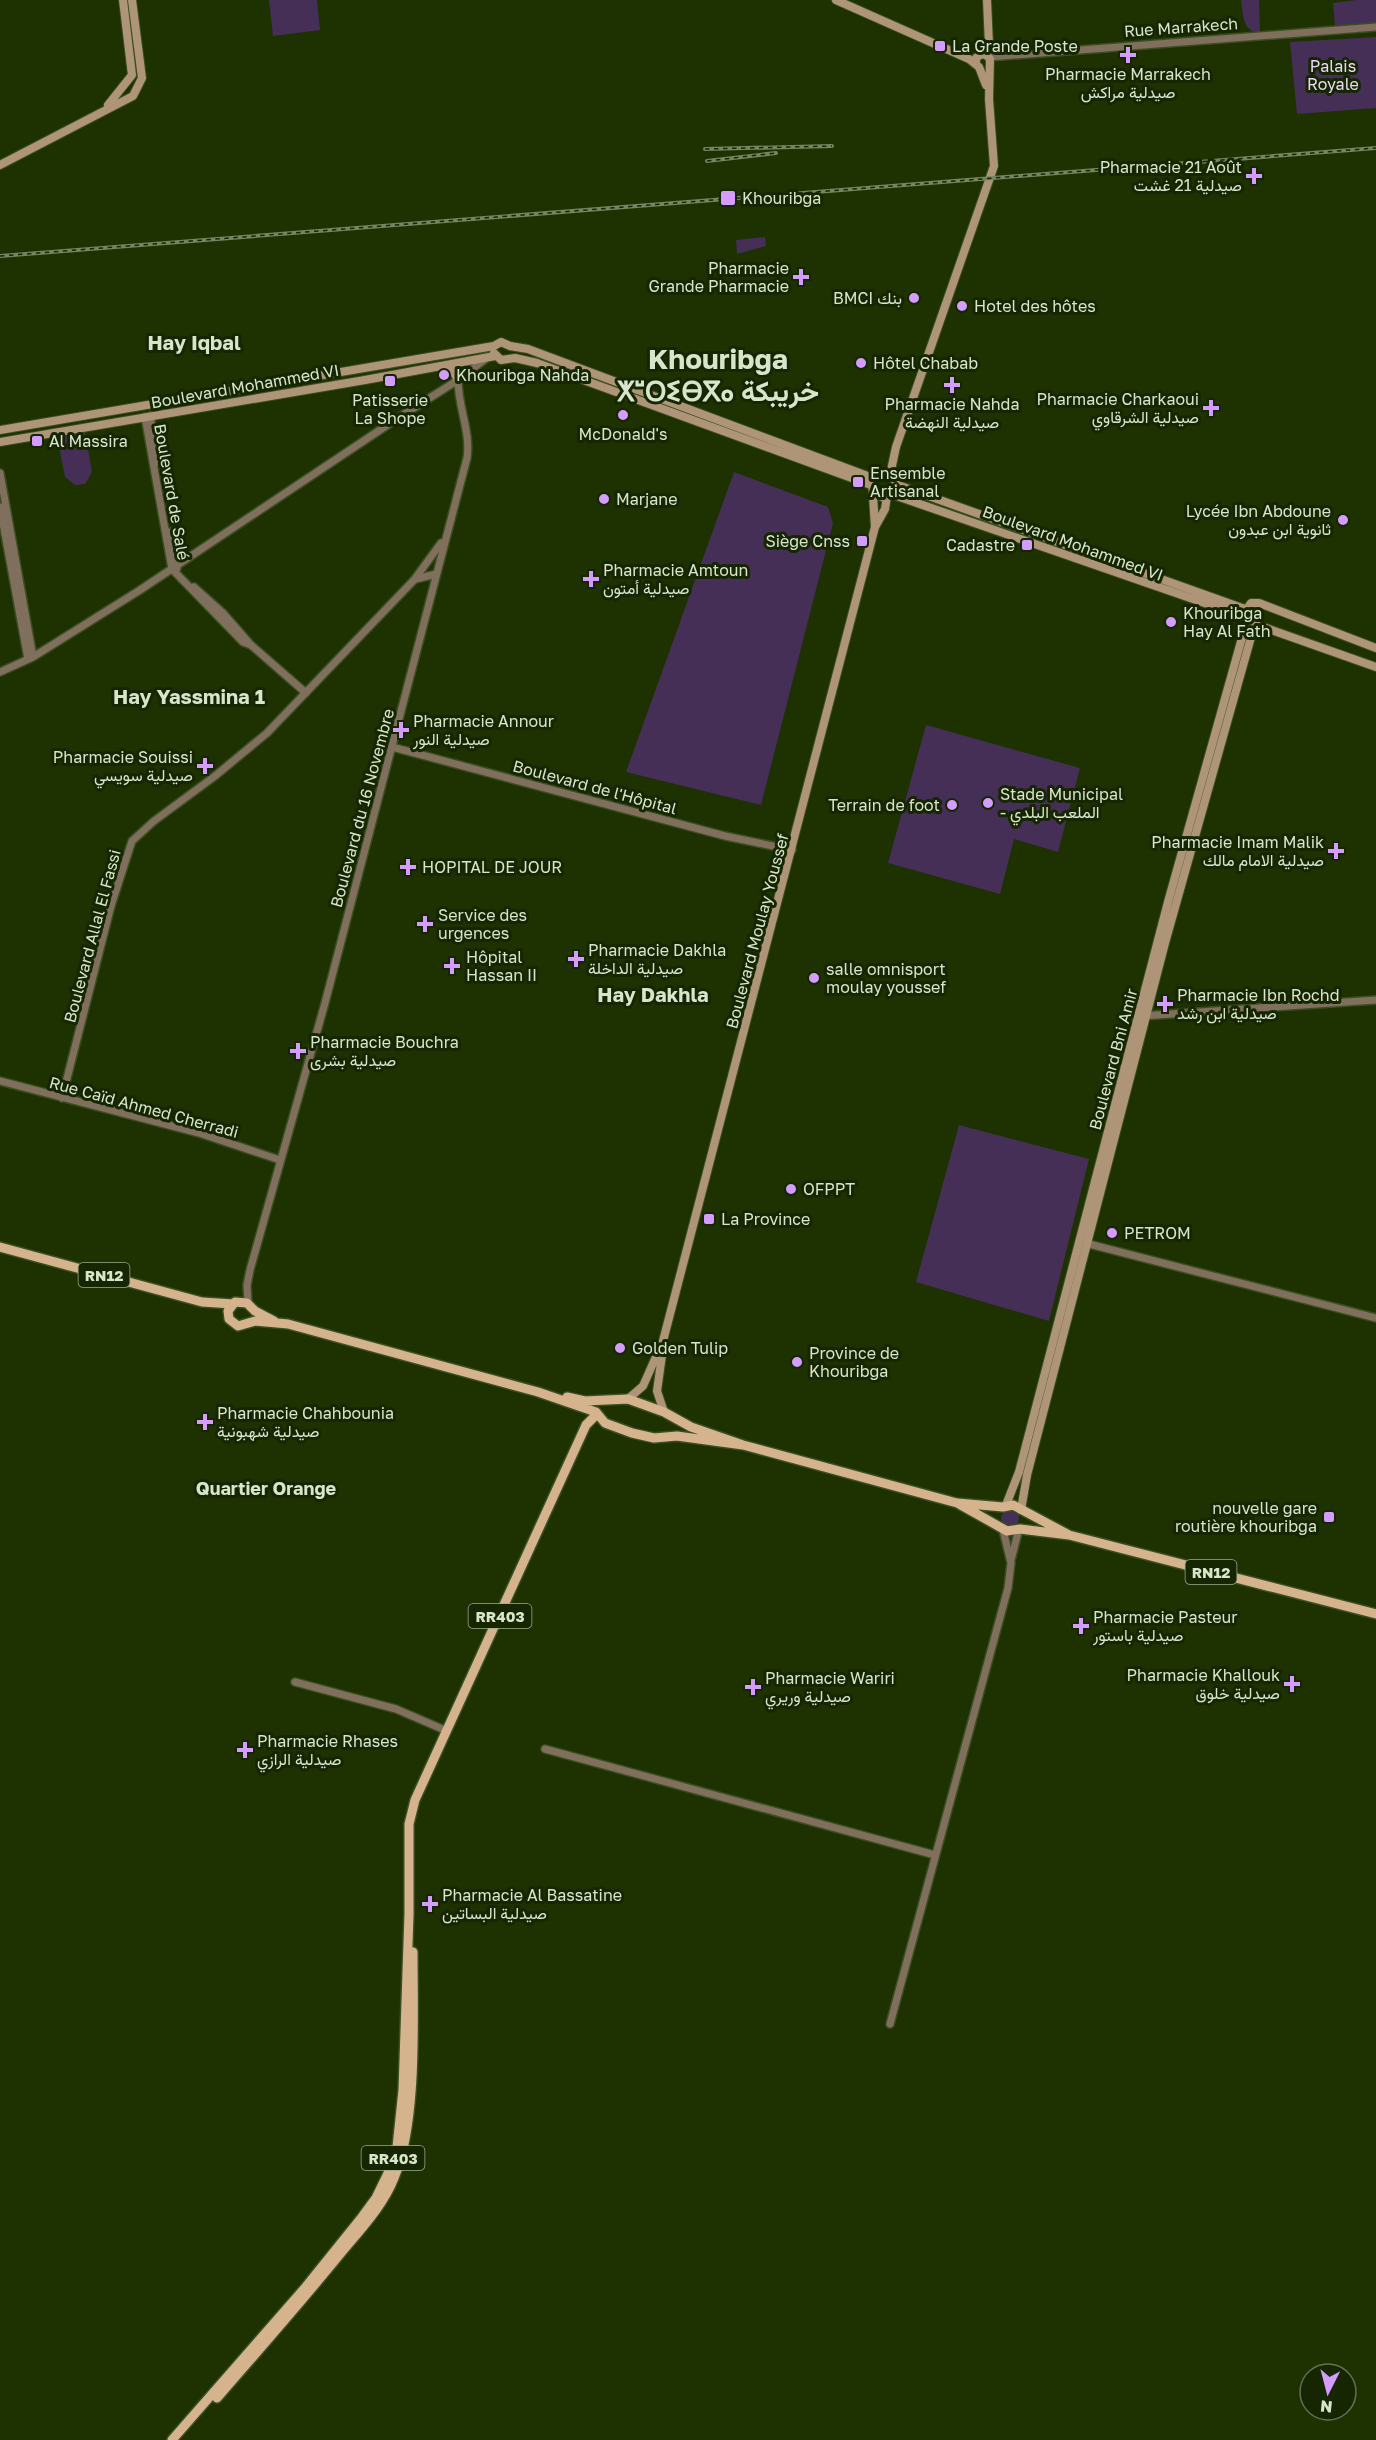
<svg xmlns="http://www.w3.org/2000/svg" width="1376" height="2440" viewBox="0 0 1376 2440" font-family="'Golos Text',Vazirmatn,'Noto Sans Tifinagh',sans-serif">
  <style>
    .green { fill: #462f56 }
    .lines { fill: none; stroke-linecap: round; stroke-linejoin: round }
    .tertiary-casing { stroke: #3b4e21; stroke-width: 10 }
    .secondary-casing { stroke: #3b4e21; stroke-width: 10 }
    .primary-casing { stroke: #3b4e21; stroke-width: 12 }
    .tertiary { stroke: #7f6f5c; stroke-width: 7 }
    .secondary { stroke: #af9578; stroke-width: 8 }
    .primary { stroke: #d4b38d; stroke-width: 9 }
    .rail-casing { stroke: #748660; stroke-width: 4 }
    .rail { stroke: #162603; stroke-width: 1.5; stroke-dasharray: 4.5; stroke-linecap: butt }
    .poi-dot { fill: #d49cfc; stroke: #162603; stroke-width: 2 }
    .labels { text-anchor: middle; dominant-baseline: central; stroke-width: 6; stroke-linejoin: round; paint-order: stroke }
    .shield { fill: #162603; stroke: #9dac8f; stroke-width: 1.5 }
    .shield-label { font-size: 15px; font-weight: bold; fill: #d7e5cb }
    .street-label { font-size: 16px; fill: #d7e5cb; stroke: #162603 }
    .poi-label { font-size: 16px; fill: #d7e5cb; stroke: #162603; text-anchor: start }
    .park-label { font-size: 16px; fill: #e9d7f7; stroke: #162603 }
    .neighbourhood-label { font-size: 18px; font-weight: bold; fill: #d7e5cb; stroke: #162603 }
    .quarter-label { font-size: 20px; font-weight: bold; fill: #d7e5cb; stroke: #162603 }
    .town-label { font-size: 28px; font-weight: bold; fill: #d7e5cb; stroke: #162603 }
  </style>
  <rect width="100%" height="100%" fill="#1d3101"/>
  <path class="green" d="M269,0H317L320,30L273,36Z
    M1241,0H1259L1260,32C1242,33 1243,13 1241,0Z
    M1357,0H1376V23L1335,26L1333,3Z
    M1376,37V108L1297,114L1290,42Z
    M765,237L766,246L737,254L736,240Z
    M85,432L92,472L85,484L75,485L65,477L57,437Z
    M734,472L828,507L833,523L761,805L626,772Z
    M926,725L1080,768L1058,852L1014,839L1000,894L888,863Z
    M959,1125L1089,1159L1049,1321L916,1282Z
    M1001 1518a9 9 0 1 1 18 0a9 9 0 1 1-18 0Z"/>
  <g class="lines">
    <g class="tertiary-casing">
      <path id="tertiary" d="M989,57L1376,27
        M150,416L158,462
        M145,417L172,569L243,642L251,645L306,693
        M0,473L33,657
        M0,507L28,659
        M170,532L177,568
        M416,579L436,574
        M194,587L223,613L251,645
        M0,672L33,657L140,590L395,420L458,380
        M392,747L725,836L792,850
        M1142,1016L1376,1000
        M0,1081L199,1133L280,1160
        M62,1098L111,906L132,841L154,821L215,776L267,733L414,580L441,543
        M1089,1244L1376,1318
        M248,1304L247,1285L250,1270L325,1003L467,458C471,432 458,407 458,380L488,357
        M1011,1560L1019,1529
        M295,1682L396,1709L447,1731
        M545,1749L935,1855
        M890,2024L1008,1588L1011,1563L1003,1530"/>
    </g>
    <g class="secondary-casing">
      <path id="secondary" d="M836,0L969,59L979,67L986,85
        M987,0L989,45L987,55
        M108,105L132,75L123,0
        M0,165L133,96L142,78L132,0
        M510,346L528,349L873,478
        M494,353L501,360L515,358L537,363L871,485
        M450,365L458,380
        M0,430L494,346L501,342L510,346
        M0,442L365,380L495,356
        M890,475L896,447L994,166L989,99L990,59L985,54L980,55L976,58V64
        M895,484L1245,609
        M874,493L882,497L889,495
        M891,494L1245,617L1252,623L1376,667
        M875,527L872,480L880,473L892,477
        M1244,613L1251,603H1259L1376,648
        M663,1348L657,1391L664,1412
        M628,1399L643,1386L663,1341L875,527L885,509L887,496
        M1006,1505L1019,1472L1168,902L1247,620
        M1021,1510L1027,1475L1165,943L1255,623"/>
    </g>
    <g class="primary-casing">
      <path id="primary" d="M0,1247L202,1302L233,1304
        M274,1321L255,1311L247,1303L235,1302L228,1311L229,1319L238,1326L255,1321L288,1324L538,1392L596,1412L605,1423L632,1433L654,1438L677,1436L743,1445
        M567,1397L585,1401L628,1399L664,1412L691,1427L743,1445L957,1503L1003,1507L1013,1505L1069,1535
        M959,1504L1007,1531L1020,1529L1069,1535L1376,1614
        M217,2398C259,2350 301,2302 341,2253C360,2230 383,2206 394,2178C418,2120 413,2016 413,1952
        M172,2440L304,2289L362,2217L376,2198L392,2165L397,2147L403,2090L409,1914V1824L415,1800L586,1425L597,1414"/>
    </g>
    <use href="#tertiary" class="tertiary"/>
    <use href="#secondary" class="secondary"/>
    <use href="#primary" class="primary"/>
    <g class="rail-casing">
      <path id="rail" d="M705,149L832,146
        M707,161L776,153
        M0,256L1376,148"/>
    </g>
    <use href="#rail" class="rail"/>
  </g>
  <g class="poi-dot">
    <rect x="934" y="40" width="12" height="12" rx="3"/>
    <path d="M1125 46h6v6h6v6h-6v6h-6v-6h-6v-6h6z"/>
    <path d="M1251 167h6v6h6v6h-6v6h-6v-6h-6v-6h6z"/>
    <rect x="720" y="190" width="16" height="16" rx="3"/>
    <path d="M798 268h6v6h6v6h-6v6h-6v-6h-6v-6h6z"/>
    <circle cx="914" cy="298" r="6"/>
    <circle cx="962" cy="306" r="6"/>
    <circle cx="861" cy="363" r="6"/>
    <circle cx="444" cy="375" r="6"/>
    <rect x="384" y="375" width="12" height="12" rx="3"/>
    <path d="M949 376h6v6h6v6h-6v6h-6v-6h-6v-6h6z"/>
    <path d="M1208 399h6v6h6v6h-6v6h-6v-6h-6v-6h6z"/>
    <circle cx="623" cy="415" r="6"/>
    <rect x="31" y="435" width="12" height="12" rx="3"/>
    <rect x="852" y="476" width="12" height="12" rx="3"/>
    <circle cx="604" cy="499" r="6"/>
    <circle cx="1343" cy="520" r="6"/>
    <rect x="856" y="535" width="12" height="12" rx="3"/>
    <rect x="1021" y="539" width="12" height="12" rx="3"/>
    <path d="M588 570h6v6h6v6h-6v6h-6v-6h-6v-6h6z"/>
    <circle cx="1171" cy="622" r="6"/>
    <path d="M398 721h6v6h6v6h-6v6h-6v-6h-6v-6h6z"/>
    <path d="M202 757h6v6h6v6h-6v6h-6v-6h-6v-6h6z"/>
    <circle cx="988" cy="803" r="6"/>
    <circle cx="952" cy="805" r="6"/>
    <path d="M1333 842h6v6h6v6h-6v6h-6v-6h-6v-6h6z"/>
    <path d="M405 858h6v6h6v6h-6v6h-6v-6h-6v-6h6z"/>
    <path d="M422 915h6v6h6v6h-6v6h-6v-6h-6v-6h6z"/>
    <path d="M573 950h6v6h6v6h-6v6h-6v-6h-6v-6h6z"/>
    <path d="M449 957h6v6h6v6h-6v6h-6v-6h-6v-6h6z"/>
    <circle cx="814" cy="978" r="6"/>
    <path d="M1162 995h6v6h6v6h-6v6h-6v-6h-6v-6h6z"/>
    <path d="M295 1042h6v6h6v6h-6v6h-6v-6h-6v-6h6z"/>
    <circle cx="791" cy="1189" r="6"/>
    <rect x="703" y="1213" width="12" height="12" rx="3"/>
    <circle cx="1112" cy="1233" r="6"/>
    <circle cx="620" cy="1348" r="6"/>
    <circle cx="797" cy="1362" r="6"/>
    <path d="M202 1413h6v6h6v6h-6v6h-6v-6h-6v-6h6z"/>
    <rect x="1323" y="1511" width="12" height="12" rx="3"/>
    <path d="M1078 1617h6v6h6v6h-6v6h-6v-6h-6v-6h6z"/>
    <path d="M1289 1675h6v6h6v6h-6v6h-6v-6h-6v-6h6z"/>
    <path d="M750 1678h6v6h6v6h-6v6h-6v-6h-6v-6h6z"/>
    <path d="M242 1741h6v6h6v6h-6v6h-6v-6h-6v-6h6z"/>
    <path d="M427 1895h6v6h6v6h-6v6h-6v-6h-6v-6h6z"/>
  </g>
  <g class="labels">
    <g class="shield">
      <rect x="78.5" y="1263" width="51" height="24" rx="4.5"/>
      <rect x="1185.5" y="1560" width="51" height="24" rx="4.5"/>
      <rect x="468.5" y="1604" width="63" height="24" rx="4.5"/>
      <rect x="361.5" y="2146" width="63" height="24" rx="4.5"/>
    </g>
    <g class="shield-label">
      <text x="104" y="1275">RN12</text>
      <text x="1211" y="1572">RN12</text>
      <text x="500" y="1616">RR403</text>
      <text x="393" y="2158">RR403</text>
    </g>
    <g class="street-label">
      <text transform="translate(1181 27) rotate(-4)">Rue Marrakech</text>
      <text transform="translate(245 386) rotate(-10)">Boulevard Mohammed VI</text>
      <text transform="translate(172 492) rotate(80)">Boulevard de Salé</text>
      <text transform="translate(1073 543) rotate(20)">Boulevard Mohammed VI</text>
      <text transform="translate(595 787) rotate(15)">Boulevard de l'Hôpital</text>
      <text transform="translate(362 808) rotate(-75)">Boulevard du 16 Novembre</text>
      <text transform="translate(757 931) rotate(-75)">Boulevard Moulay Youssef</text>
      <text transform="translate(92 936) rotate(-75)">Boulevard Allal El Fassi</text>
      <text transform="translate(1113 1059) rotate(-75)">Boulevard Bni Amir</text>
      <text transform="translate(144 1107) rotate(15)">Rue Caïd Ahmed Cherradi</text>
    </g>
    <g class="poi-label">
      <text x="952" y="46">La Grande Poste</text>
      <text x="1128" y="74" text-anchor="middle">Pharmacie Marrakech<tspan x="1128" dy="18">صيدلية مراكش</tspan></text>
      <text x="1242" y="167" text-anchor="end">Pharmacie 21 Août<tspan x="1242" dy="18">صيدلية 21 غشت</tspan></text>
      <text x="742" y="198">Khouribga</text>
      <text x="789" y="268" text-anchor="end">Pharmacie<tspan x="789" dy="18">Grande Pharmacie</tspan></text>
      <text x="902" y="298" text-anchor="end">BMCI بنك</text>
      <text x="974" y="306">Hotel des hôtes</text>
      <text x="873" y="363">Hôtel Chabab</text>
      <text x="456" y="375">Khouribga Nahda</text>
      <text x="1199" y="399" text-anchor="end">Pharmacie Charkaoui<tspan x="1199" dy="18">صيدلية الشرقاوي</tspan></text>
      <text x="390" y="400" text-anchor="middle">Patisserie<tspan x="390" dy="18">La Shope</tspan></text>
      <text x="952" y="404" text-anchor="middle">Pharmacie Nahda<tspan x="952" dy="18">صيدلية النهضة</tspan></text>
      <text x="623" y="434" text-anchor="middle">McDonald's</text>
      <text x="49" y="441">Al Massira</text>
      <text x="870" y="473">Ensemble<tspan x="870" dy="18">Artisanal</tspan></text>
      <text x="616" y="499">Marjane</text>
      <text x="1331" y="511" text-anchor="end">Lycée Ibn Abdoune<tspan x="1331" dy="18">ثانوية ابن عبدون</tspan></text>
      <text x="850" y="541" text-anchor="end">Siège Cnss</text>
      <text x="1015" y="545" text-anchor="end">Cadastre</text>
      <text x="603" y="570">Pharmacie Amtoun<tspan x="603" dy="18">صيدلية أمتون</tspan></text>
      <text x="1183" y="613">Khouribga<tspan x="1183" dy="18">Hay Al Fath</tspan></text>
      <text x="413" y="721">Pharmacie Annour<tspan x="413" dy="18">صيدلية النور</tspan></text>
      <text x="193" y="757" text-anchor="end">Pharmacie Souissi<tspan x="193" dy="18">صيدلية سويسي</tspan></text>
      <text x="1000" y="794">Stade Municipal<tspan x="1000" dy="18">- الملعب البلدي</tspan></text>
      <text x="940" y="805" text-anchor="end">Terrain de foot</text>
      <text x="1324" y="842" text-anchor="end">Pharmacie Imam Malik<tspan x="1324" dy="18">صيدلية الامام مالك</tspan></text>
      <text x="422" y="867">HOPITAL DE JOUR</text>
      <text x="438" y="915">Service des<tspan x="438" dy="18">urgences</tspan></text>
      <text x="588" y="950">Pharmacie Dakhla<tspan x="588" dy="18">صيدلية الداخلة</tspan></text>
      <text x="466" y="957">Hôpital<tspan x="466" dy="18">Hassan II</tspan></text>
      <text x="826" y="969">salle omnisport<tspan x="826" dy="18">moulay youssef</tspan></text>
      <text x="1177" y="995">Pharmacie Ibn Rochd<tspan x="1177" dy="18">صيدلية ابن رشد</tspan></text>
      <text x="310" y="1042">Pharmacie Bouchra<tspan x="310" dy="18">صيدلية بشرى</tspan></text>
      <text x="803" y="1189">OFPPT</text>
      <text x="721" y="1219">La Province</text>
      <text x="1124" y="1233">PETROM</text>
      <text x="632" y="1348">Golden Tulip</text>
      <text x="809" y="1353">Province de<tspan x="809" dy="18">Khouribga</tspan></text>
      <text x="217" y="1413">Pharmacie Chahbounia<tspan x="217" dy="18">صيدلية شهبونية</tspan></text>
      <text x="1317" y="1508" text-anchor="end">nouvelle gare<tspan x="1317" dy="18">routière khouribga</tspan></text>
      <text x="1093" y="1617">Pharmacie Pasteur<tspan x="1093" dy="18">صيدلية باستور</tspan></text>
      <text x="1280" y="1675" text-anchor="end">Pharmacie Khallouk<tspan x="1280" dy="18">صيدلية خلوق</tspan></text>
      <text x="765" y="1678">Pharmacie Wariri<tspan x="765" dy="18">صيدلية وريري</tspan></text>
      <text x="257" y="1741">Pharmacie Rhases<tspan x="257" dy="18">صيدلية الرازي</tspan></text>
      <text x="442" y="1895">Pharmacie Al Bassatine<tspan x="442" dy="18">صيدلية البساتين</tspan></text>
    </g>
    <g class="park-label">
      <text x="1333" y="66">Palais<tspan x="1333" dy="18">Royale</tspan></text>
    </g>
    <g class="neighbourhood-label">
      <text x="266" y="1488">Quartier Orange</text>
    </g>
    <g class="quarter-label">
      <text x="194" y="342">Hay Iqbal</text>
      <text x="189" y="696">Hay Yassmina 1</text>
      <text x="653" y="994">Hay Dakhla</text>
    </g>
    <g class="town-label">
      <text x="718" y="358">Khouribga<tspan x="718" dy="32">ⵅⵯⵔⵉⴱⴳⴰ خريبكة</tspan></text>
    </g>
  </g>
  <g transform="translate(1328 2392) rotate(186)"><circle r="28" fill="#162603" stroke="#637253" stroke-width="1.5"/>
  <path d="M0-4.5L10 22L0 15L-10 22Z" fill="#d49cfc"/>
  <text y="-9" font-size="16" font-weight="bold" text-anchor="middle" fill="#d7e5cb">N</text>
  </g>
</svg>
